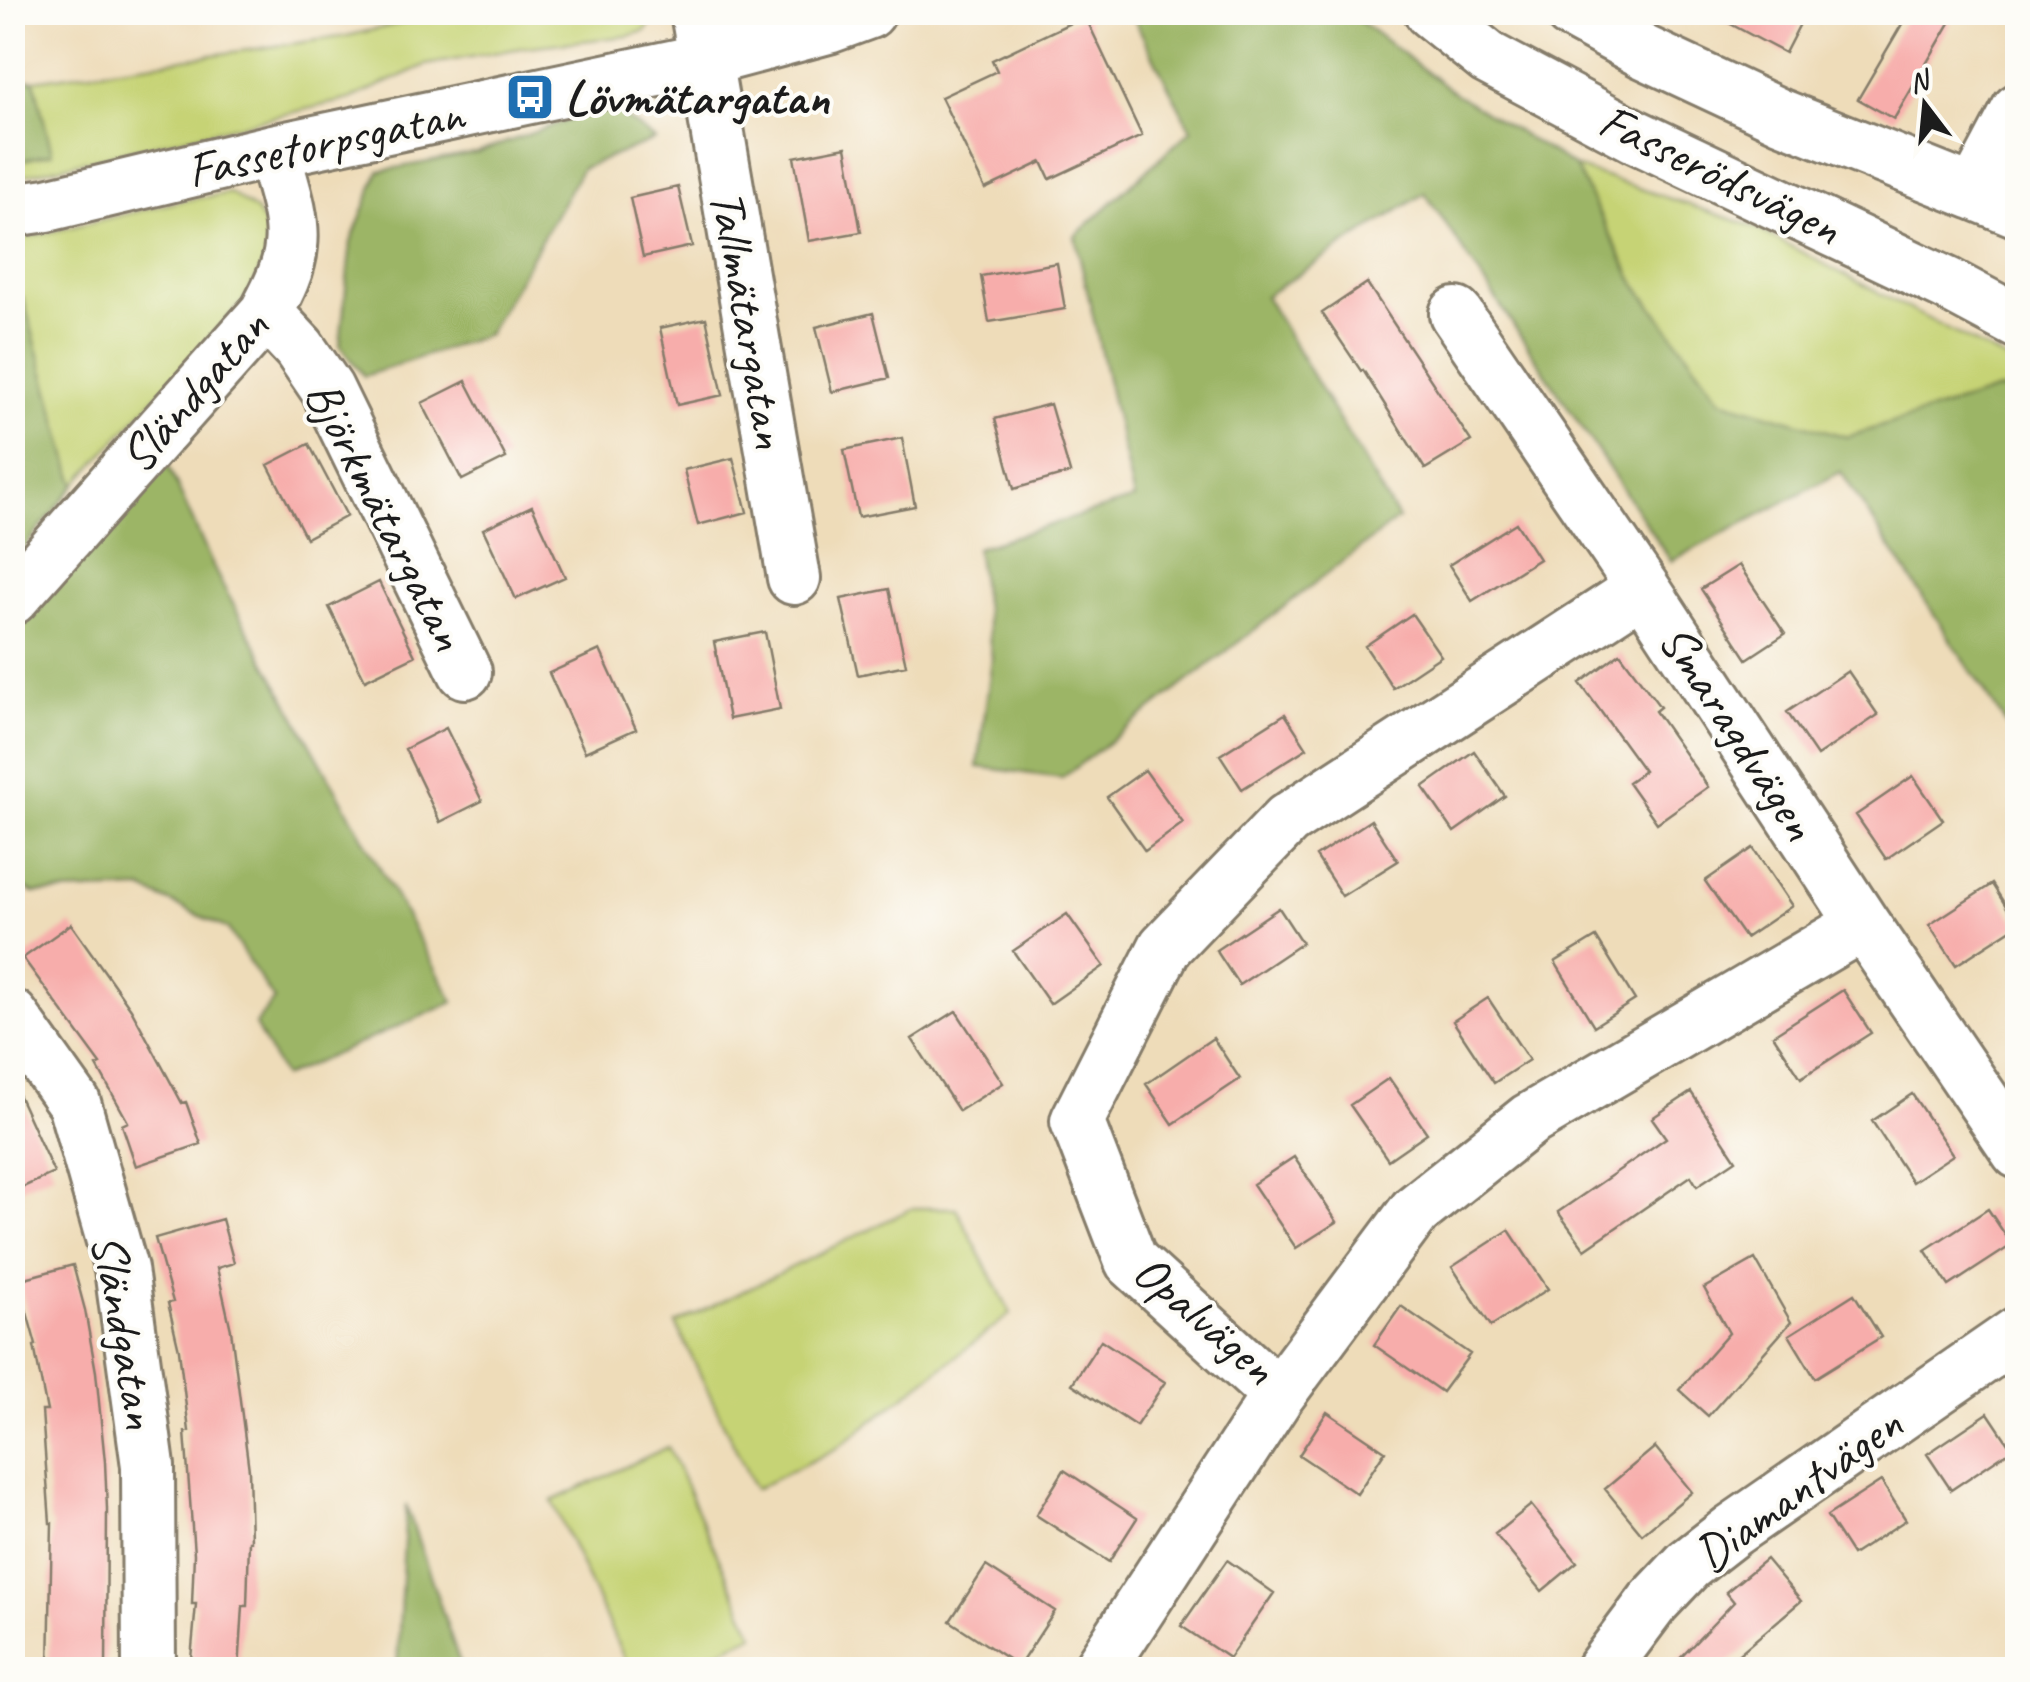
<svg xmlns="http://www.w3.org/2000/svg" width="2030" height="1682" viewBox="0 0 2030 1682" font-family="Caveat,sans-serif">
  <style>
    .green { fill: #c6d375; stroke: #717848; stroke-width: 2.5 }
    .forest { fill: #9cb566; stroke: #5c6841; stroke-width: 2.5 }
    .building { fill: #f7adab }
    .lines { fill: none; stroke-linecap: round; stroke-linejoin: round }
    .minor-casing { stroke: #857c6a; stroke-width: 58 }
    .minor { stroke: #fff; stroke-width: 52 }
    .labels { text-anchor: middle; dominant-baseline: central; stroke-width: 8; stroke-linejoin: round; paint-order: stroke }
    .poi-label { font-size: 50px; font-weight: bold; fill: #1c1c1c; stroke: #fdfcf7; text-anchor: start }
    .street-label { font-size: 50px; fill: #1c1c1c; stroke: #fdfcf7 }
  </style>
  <rect width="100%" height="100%" fill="#fdfcf7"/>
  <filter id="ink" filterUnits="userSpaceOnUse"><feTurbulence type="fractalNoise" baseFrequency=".01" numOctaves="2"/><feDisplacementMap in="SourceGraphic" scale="20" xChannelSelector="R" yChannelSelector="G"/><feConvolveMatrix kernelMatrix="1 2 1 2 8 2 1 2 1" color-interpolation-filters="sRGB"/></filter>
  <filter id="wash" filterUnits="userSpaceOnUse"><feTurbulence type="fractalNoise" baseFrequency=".0048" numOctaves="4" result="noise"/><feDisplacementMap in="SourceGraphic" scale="40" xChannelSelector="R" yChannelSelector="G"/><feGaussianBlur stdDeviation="2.25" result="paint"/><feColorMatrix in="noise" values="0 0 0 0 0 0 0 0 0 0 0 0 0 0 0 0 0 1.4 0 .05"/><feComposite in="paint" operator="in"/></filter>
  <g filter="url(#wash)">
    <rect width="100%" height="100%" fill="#eedcb9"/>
    <path class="green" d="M445,13H657L655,19L645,31L628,36L527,47L426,65L350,99L13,178L12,163L51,153L34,80L347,36Z
      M1575,167L1752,226L2017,366V392L1999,390L1847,437L1720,400L1635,283Z
      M230,193L256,211L270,232L266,260L246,298L75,485L23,298L13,290L12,241L181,201Z
      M913,1208H956L1011,1314L837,1448L755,1489L676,1324Z
      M668,1447L754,1635L679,1669H629L552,1501Z"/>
    <path class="forest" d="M1131,13H1349L1456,94L1575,167L1635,283L1721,400L1847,437L1999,390L2017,392V741L1841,472L1671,561L1425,193L1265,296L1398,519L1062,778L978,767L992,658L976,548L1134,499L1075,236L1191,130Z
      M12,80H34L52,153L13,163Z
      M609,105L655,140L582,168L487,335L364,376L340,345L351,242L379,171L477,153Z
      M13,290L23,298L75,485L13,562Z
      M166,461L217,575L454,1002L283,1077L255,1025L274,1000L228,929L142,889L33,893L13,880V637Z
      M406,1505L462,1669H397Z"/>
    <g id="blocks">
      <path class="building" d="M1708,12H1806L1785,53Z
        M1909,12H1932L1950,23L1894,119L1858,99Z
        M1085,16L1142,136L1050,179L1042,162L985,189L941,97L997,71L992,60Z
        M846,147L861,232L809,241L794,157Z
        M678,187L692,246L643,257L630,198Z
        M1057,263L1065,309L989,322L981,276Z
        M1367,283L1471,441L1425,469L1363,370L1361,371L1322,313Z
        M873,313L889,378L832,392L816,327Z
        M706,318L723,395L677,405L660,328Z
        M466,381L506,458L462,480L422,403Z
        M1050,404L1070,473L1014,489L995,419Z
        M902,438L915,506L858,517L844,450Z
        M309,444L347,516L306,538L268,465Z
        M733,458L747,512L698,525L684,470Z
        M532,506L565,577L516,599L483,529Z
        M1516,523L1539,559L1472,601L1449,565Z
        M1739,565L1785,634L1747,659L1701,589Z
        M379,582L415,656L365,680L329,607Z
        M889,589L906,665L858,675L841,599Z
        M1412,614L1441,656L1393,688L1365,646Z
        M765,632L780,709L729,719L714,642Z
        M600,650L636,729L585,752L549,673Z
        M1620,653L1660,707L1655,711L1708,787L1657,823L1628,782L1644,771L1580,683Z
        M1848,671L1878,715L1817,756L1787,712Z
        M1285,714L1307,748L1242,789L1220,755Z
        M446,728L482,801L440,822L405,749Z
        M1474,751L1505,796L1454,832L1423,787Z
        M1145,770L1183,823L1145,851L1107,797Z
        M1913,776L1943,820L1886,859L1856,815Z
        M1371,820L1398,861L1342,896L1316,856Z
        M1753,848L1792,906L1745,938L1705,881Z
        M1992,884L2018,925L1956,965L1929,925Z
        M1279,908L1302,943L1239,985L1216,950Z
        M1067,914L1104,966L1050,1004L1013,951Z
        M71,924L131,1009L182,1103L186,1102L201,1144L136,1166L122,1125L128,1122L97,1066L101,1064L23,958Z
        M1596,937L1635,1000L1594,1026L1555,962Z
        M1843,990L1871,1033L1801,1078L1773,1035Z
        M1488,998L1529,1060L1494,1083L1453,1021Z
        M956,1011L1003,1083L959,1111L912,1039Z
        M1213,1038L1240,1079L1173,1124L1146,1084Z
        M1389,1078L1427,1133L1388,1160L1350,1105Z
        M12,1081L54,1173L12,1192Z
        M1691,1092L1736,1160L1697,1186L1691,1176L1585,1249L1558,1212L1666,1138L1652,1118Z
        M1912,1094L1953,1155L1912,1182L1872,1121Z
        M1294,1157L1337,1222L1296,1248L1253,1184Z
        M1988,1209L2012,1245L1949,1286L1925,1250Z
        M222,1219L234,1263L217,1268L231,1330L249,1470L251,1541H249L247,1606H243L239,1670H190L196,1604H192L194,1554L185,1432L189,1431L179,1350L168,1303L173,1302L155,1238Z
        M1509,1230L1548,1289L1491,1326L1452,1267Z
        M1755,1259L1791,1322L1708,1416L1679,1390L1729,1333L1704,1288Z
        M73,1265L85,1310L96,1372L105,1462L107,1509L106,1669L49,1666L52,1523H50L42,1411H47L34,1346L36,1345L18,1280Z
        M1854,1294L1881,1337L1815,1378L1789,1335Z
        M1401,1306L1470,1354L1442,1392L1374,1345Z
        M1101,1340L1165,1382L1136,1426L1072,1384Z
        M1327,1412L1385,1451L1357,1494L1299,1455Z
        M1988,1413L2012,1449L1951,1490L1927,1454Z
        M1655,1447L1692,1492L1642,1534L1605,1489Z
        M1064,1470L1137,1518L1109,1562L1036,1515Z
        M1881,1481L1906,1520L1852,1555L1827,1516Z
        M1531,1505L1577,1562L1542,1591L1495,1534Z
        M1766,1559L1801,1601L1720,1670H1669L1734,1602L1726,1592Z
        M1227,1560L1274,1593L1229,1658L1181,1626Z
        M986,1566L1055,1611L1019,1666L950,1621Z"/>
    </g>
  </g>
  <g filter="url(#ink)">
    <use href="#blocks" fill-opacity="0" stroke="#857c6a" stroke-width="2.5"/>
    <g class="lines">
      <g class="minor-casing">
        <path id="minor" d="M697,12L794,578
          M1431,12L1488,58L1635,136L1947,284L2018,322
          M1571,12L1644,52L1781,116L1974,193L2018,110
          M1974,193L2018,211
          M12,210L47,205L273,151L705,60L828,27L869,12
          M266,313L299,348L327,389L465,672
          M1456,314L1643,588L1863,924L2018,1152
          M1643,588L1287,820L1165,947L1077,1121L1131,1261L1278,1395L1415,1211L1529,1120L1863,924
          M12,598L266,313C277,292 289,270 291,246C295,217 280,178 273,151
          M12,1016L74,1103L121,1269L148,1466L149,1670
          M1099,1670L1278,1395
          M1602,1670L1653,1602L1688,1565L1733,1530L2018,1333"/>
      </g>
      <use href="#minor" class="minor"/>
    </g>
  </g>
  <defs>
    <g id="bus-square" transform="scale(2.5)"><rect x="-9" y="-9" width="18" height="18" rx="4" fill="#1f6fb2" stroke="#fdfcf7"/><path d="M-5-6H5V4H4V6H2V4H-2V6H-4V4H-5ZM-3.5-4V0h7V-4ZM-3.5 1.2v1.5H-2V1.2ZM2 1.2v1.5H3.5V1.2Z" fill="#fff"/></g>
  </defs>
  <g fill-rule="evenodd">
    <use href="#bus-square" x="530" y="97"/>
  </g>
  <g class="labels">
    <g class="poi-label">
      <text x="565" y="97">Lövmätargatan</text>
    </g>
    <g class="street-label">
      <text transform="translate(325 142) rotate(-12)">Fassetorpsgatan</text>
      <text transform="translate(1720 174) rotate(26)">Fasserödsvägen</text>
      <text transform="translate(749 319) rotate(80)">Tallmätargatan</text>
      <text transform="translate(194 391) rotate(-49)">Sländgatan</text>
      <text transform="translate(386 515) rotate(63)">Björkmätargatan</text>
      <text transform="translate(1738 732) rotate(57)">Smaragdvägen</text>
      <text transform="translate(1205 1319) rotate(41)">Opalvägen</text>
      <text transform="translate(125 1331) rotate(80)">Sländgatan</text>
      <text transform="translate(1798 1489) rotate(-36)">Diamantvägen</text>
    </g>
  </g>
  <rect width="2030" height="1682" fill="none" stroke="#fdfcf7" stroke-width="50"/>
  <g transform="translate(1925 105) rotate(344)" stroke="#fdfcf7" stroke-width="8" paint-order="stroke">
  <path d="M0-8L18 38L0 25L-18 38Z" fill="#1c1c1c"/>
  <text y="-15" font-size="28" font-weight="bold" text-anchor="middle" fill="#1c1c1c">N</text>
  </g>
</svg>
